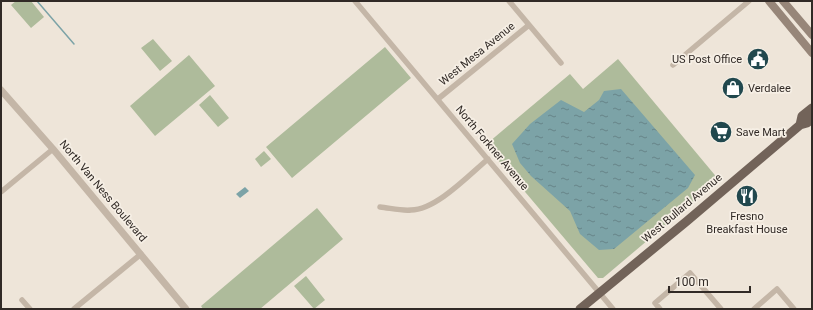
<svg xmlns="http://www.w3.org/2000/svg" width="813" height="310" viewBox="0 0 813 310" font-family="Roboto,sans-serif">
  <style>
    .green { fill: #aebb9b }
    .water { fill: url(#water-ripples) }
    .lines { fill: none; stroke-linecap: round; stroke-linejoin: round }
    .stream { stroke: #7ca3a7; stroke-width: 1.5 }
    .minor { stroke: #c4b6a7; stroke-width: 5.5 }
    .tertiary { stroke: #c4b6a7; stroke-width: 7 }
    .secondary { stroke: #978679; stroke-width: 8 }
    .primary { stroke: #726359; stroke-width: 9 }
    .labels { text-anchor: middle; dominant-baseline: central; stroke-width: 3.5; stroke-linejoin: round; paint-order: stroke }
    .street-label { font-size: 11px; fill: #312a26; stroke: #f6efe5 }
    .poi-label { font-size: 11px; fill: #312a26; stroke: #f6efe5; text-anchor: start }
  </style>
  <defs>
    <pattern id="water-ripples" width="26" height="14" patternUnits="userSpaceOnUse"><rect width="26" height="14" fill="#7ca3a7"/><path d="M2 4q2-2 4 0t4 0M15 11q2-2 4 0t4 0" fill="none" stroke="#668588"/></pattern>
  </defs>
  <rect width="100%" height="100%" fill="#eee5d9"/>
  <path class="green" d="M16,1H31L44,17L31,28L11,5Z
    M153,39L172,61L160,71L141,48Z
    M385,47L411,78L292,178L266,147Z
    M189,55L215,86L155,136L130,106Z
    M618,59L719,180L603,278H598L487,147L489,142L570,74L583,89Z
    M210,95L229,118L218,127L199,105Z
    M264,151L271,159L261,167L255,159Z
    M317,208L343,239L260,309H203L201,306Z
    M306,276L325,300L314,309L294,286Z"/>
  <path class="water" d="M621,89L695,175L688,188L614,249L599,250L580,234L570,211L531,176L520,163L512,144L530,124L561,100L584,112L599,100L604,91Z
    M245,187L249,191L240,198L236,194Z"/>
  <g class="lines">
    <path class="stream" d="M37,1L74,44"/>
    <path class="minor" d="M355,1L613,309
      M509,1L561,63
      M673,65L749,1
      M438,99L529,25
      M1,192L53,149
      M380,207C390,208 401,211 411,210C436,210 469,175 488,159
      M22,300L30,309
      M74,309L141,254
      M660,309L655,303L690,273L721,309
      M754,309L777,289L794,309"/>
    <path class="tertiary" d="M1,90L53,149L186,309"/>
    <path class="secondary" d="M769,1L812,53
      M783,1L812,35"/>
    <path class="primary" d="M800,125L802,116L812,108
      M580,309L687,221L800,125L807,123L812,119"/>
  </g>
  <defs>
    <g id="civic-disc" transform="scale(1.15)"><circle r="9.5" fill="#21484e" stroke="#f6efe5"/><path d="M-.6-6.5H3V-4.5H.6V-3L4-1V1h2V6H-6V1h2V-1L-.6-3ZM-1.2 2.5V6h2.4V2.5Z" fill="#fff"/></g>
    <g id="shop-disc" transform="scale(1.15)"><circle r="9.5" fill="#21484e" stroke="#f6efe5"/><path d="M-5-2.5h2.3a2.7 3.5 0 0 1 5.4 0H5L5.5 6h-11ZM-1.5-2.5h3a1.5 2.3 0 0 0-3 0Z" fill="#fff"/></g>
    <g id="supermarket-disc" transform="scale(1.15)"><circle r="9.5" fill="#21484e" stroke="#f6efe5"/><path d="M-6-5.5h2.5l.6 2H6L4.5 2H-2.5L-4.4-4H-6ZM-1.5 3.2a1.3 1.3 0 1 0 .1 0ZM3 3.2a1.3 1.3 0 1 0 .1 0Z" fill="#fff"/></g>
    <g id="restaurant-disc" transform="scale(1.15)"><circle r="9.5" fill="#21484e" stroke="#f6efe5"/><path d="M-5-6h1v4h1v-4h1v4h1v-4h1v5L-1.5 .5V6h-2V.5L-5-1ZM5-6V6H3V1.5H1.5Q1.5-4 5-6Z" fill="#fff"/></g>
  </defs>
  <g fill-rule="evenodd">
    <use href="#civic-disc" x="758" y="59"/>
    <use href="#shop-disc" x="733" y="88"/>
    <use href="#supermarket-disc" x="721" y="132"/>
    <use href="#restaurant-disc" x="747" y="196"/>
  </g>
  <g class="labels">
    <g class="street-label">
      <text transform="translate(477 54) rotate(-39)">West Mesa Avenue</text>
      <text transform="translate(492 148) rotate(50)">North Forkner Avenue</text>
      <text transform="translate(103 191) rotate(50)">North Van Ness Boulevard</text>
      <text transform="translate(682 208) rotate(-40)">West Bullard Avenue</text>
    </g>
    <g class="poi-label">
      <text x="742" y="59" text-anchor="end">US Post Office</text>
      <text x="748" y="88">Verdalee</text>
      <text x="736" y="132">Save Mart</text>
      <text x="747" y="216" text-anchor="middle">Fresno<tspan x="747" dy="13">Breakfast House</tspan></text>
    </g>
  </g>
  <rect width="813" height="310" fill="none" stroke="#312a26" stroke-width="4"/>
  <path d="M669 286v6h81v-6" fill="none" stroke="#312a26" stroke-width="2"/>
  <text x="675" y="286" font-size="12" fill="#312a26" stroke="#f6efe5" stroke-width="3" paint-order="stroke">100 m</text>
</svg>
